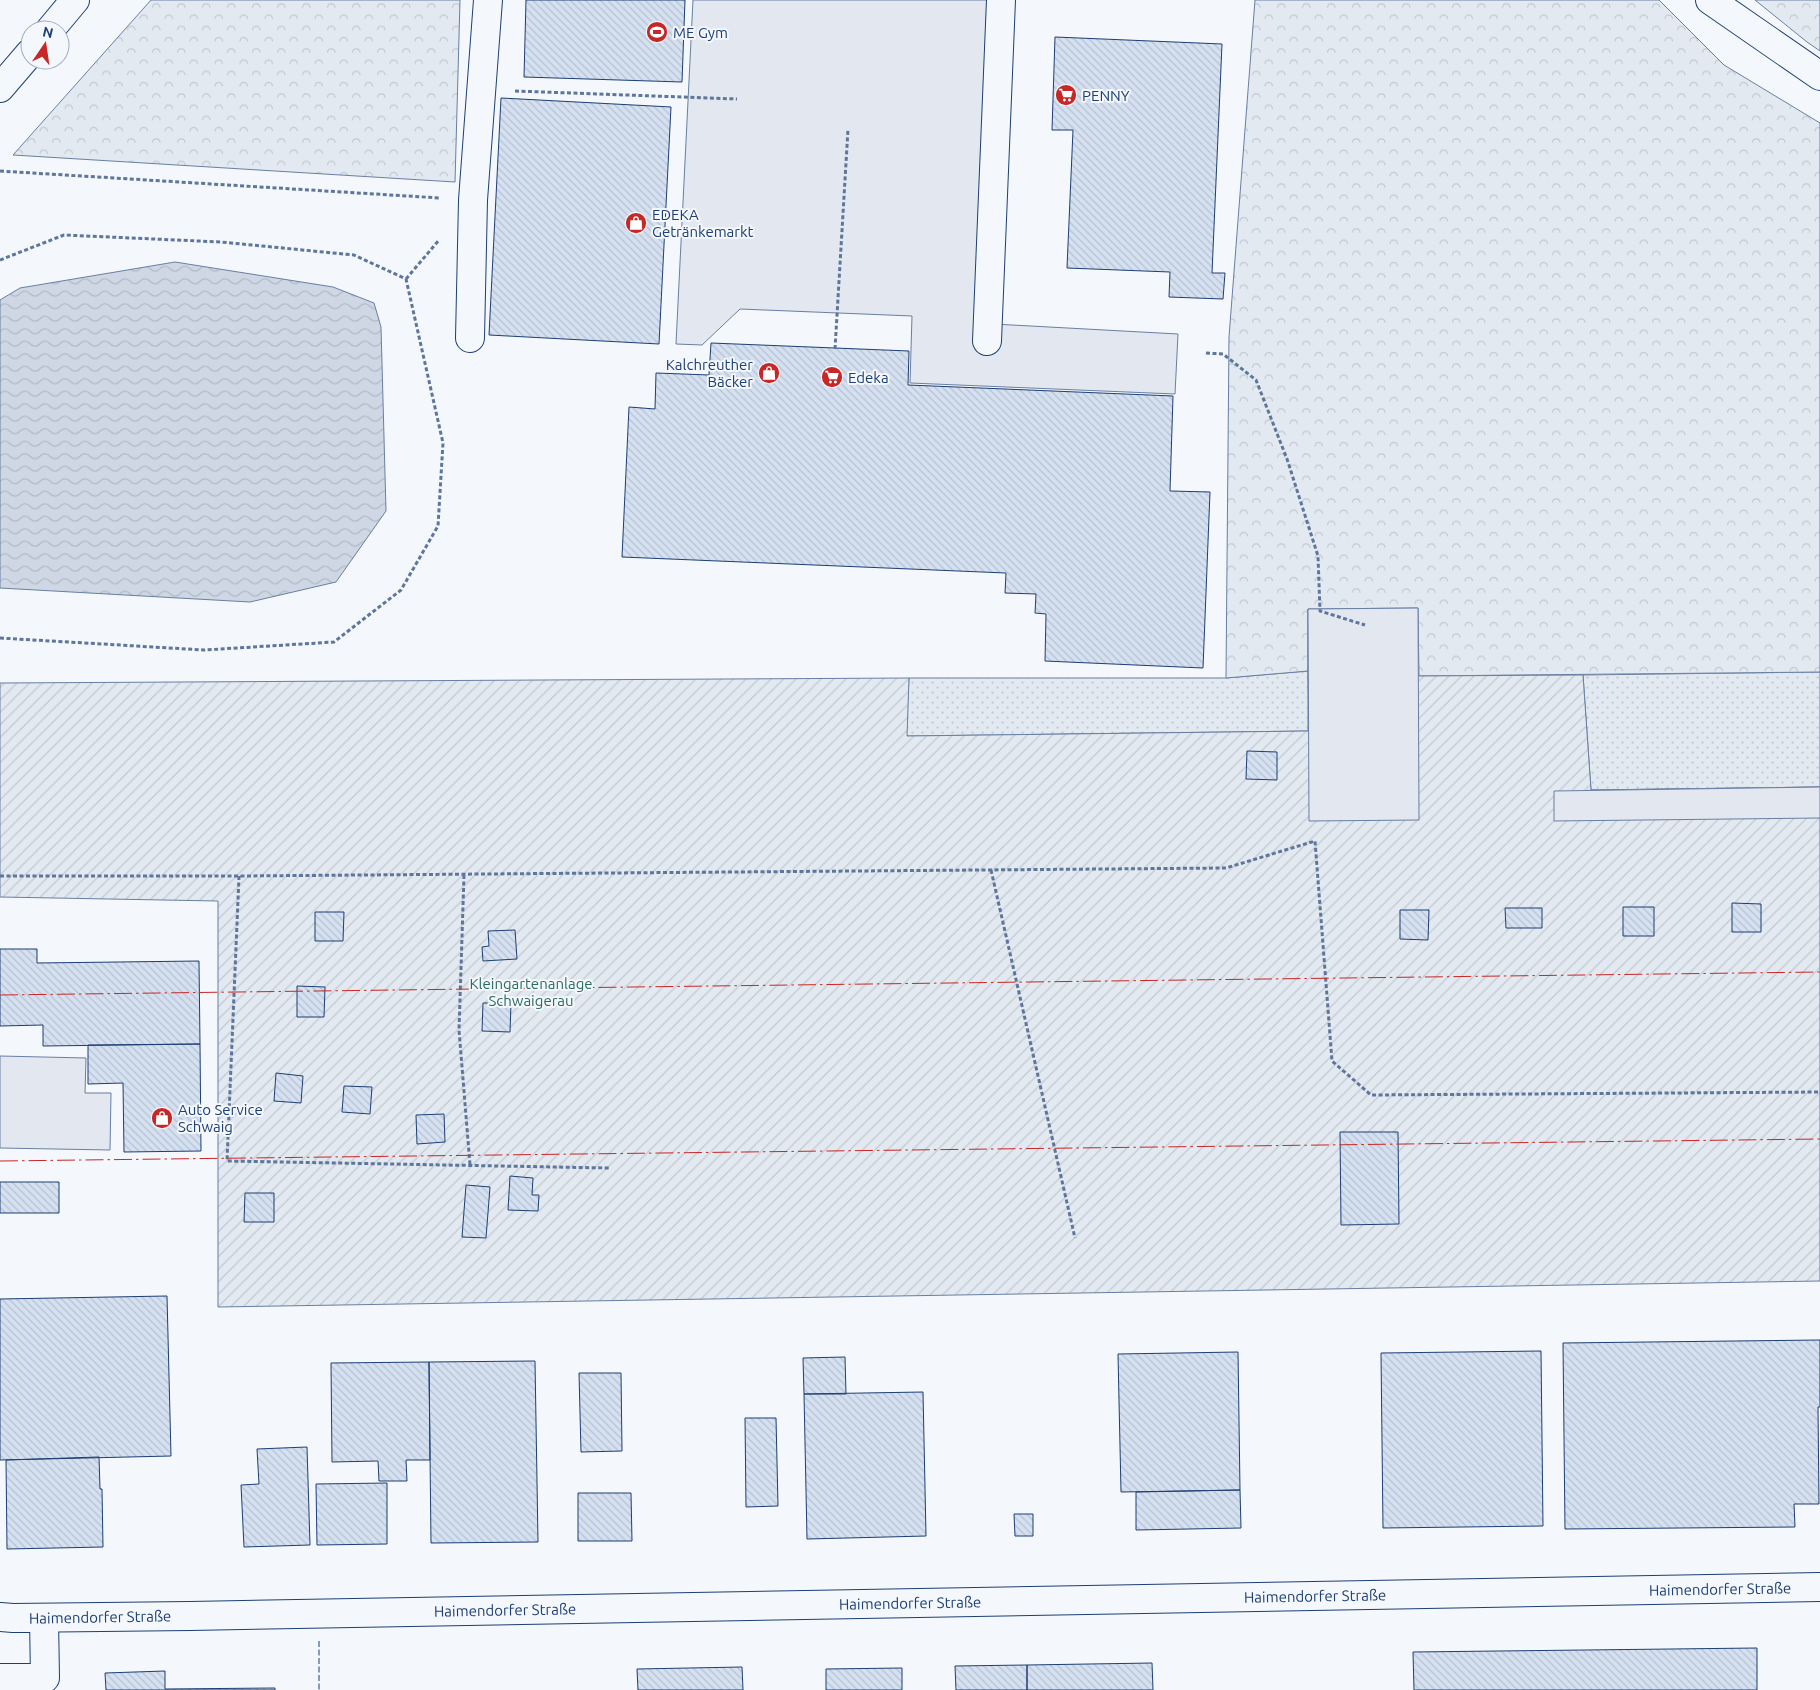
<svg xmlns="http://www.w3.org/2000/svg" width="1820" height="1690" viewBox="0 0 1820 1690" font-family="Ubuntu,sans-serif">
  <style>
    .grass { fill: url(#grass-dots); stroke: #687fa3 }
    .forest { fill: url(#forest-crowns); stroke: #687fa3 }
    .garden { fill: url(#garden-furrows); stroke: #687fa3 }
    .parking { fill: #e3e8f0; stroke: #687fa3 }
    .water { fill: url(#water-waves); stroke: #687fa3 }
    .building { fill: url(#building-back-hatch); stroke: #1d3f73 }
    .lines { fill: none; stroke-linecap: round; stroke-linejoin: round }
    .minor-casing { stroke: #1d3f73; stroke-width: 30 }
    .path { stroke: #5e769c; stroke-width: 3; stroke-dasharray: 4 2.5; stroke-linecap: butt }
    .minor { stroke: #f4f7fb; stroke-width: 28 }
    .fence { stroke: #1d3f73; stroke-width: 1; stroke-dasharray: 6 2.5; stroke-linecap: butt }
    .power { stroke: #c62828; stroke-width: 1; stroke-dasharray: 18 4 2.5 4; stroke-linecap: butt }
    .labels { text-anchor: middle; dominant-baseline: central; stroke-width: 4; stroke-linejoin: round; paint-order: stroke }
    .poi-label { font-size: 15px; fill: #1d3f73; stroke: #f4f7fb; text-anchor: start }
    .park-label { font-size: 15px; fill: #2c6c60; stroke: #f4f7fb }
    .street-label { font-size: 15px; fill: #1d3f73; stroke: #f4f7fb }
  </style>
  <defs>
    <pattern id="grass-dots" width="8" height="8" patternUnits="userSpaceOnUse" patternTransform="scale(1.25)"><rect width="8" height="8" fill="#e3e9f0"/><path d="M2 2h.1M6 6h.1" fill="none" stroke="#c2c9d1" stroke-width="1.8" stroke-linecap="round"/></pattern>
    <pattern id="forest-crowns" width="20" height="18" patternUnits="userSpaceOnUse" patternTransform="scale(1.25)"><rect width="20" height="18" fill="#e3e9f0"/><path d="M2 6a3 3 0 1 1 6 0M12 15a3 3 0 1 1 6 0" fill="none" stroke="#c2c9d1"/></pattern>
    <pattern id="garden-furrows" width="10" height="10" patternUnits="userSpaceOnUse" patternTransform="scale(1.25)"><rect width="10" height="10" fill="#e3e9f0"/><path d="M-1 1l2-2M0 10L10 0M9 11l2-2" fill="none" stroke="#c2c9d1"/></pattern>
    <pattern id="water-waves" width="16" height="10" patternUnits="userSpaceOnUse" patternTransform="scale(1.25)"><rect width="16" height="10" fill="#cfd7e4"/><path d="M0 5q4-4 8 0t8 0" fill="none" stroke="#b1bac7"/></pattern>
    <pattern id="building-back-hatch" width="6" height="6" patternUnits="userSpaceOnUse" patternTransform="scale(1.25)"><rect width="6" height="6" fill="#d5e0f0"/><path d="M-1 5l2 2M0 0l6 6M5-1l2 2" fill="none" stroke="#b6c1d1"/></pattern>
  </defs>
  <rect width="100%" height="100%" fill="#f4f7fb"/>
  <path class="grass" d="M1308,671L1309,731L906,736L909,678H1226Z
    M1820,672V787L1591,790L1583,675Z"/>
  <path class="forest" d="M151,0H460L455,182L13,155Z
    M1255,0H1659L1724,65L1820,123V672L1419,676L1308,609V671L1226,678L1229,337Z
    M1755,0H1820V51L1807,42Z"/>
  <path class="garden" d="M1418,608L1419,676L1583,675L1591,790L1820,787V1281L218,1307V901L0,897V683L909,678L907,736L1308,731V609Z"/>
  <path class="parking" d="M693,0H987L975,323L1178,334L1175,394L910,383L912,316L740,309L702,345L676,344Z
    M1418,608L1419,820L1309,821L1308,609Z
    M1820,787V818L1554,821V791Z
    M0,1056L86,1058L85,1093H111L110,1150L0,1148Z"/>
  <path class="water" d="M175,262L333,287L374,303L381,327L386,511L336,582L250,602L0,588V300L20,288Z"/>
  <path class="building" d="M526,0H685L682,82L524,77Z
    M1055,37L1222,44L1212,273H1225L1223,299L1169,297L1170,272L1067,268L1073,130H1052Z
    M501,98L671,107L659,344L489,335Z
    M711,343L909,351L908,385L1173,396L1170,491L1210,492L1203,668L1045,661L1046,614L1035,613L1036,594L1005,593L1006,573L622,557L629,407L655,409L656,373L709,375Z
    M1247,751L1277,752V780L1246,779Z
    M1732,903L1761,904V932H1732Z
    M1623,907H1654V936H1623Z
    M1505,908H1542V928H1506Z
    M1400,910H1429L1428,940L1400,939Z
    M315,912H344L343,941H315Z
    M515,930L517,959L483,961L482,947L489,946L488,931Z
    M0,949H37V963L199,961L200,1044L43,1046V1025L0,1026Z
    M297,986L325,987L324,1017H297Z
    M483,1003H511L510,1032L482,1031Z
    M200,1044L201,1151L124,1152L123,1083L88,1084V1045Z
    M276,1073L303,1076L301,1103L274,1101Z
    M344,1086L372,1087L370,1114L342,1112Z
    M444,1114L445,1142L417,1144L416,1115Z
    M1340,1132H1398L1399,1224L1341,1225Z
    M510,1176L533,1178L532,1195H539L538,1211L508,1210Z
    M0,1182H59V1213H0Z
    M466,1185L490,1187L486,1238L462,1237Z
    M245,1193H274V1222H244Z
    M167,1296L171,1456L0,1460V1299Z
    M1820,1340V1407H1818L1819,1504H1794L1795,1527L1565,1529L1563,1343Z
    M1541,1351L1543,1526L1383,1528L1381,1353Z
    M1238,1352L1240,1490L1121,1492L1118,1354Z
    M845,1357L846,1394H804L803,1358Z
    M535,1361L538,1542L431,1543L429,1362Z
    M429,1362L430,1460H406L407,1481H379L378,1461L332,1462L331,1363Z
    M579,1373H621L622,1451L581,1452Z
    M923,1392L926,1536L807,1539L804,1394Z
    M745,1418H776L778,1506L746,1507Z
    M307,1447L310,1545L244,1547L241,1485L259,1484L257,1449Z
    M99,1457L100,1489H102L103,1547L7,1549L6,1460Z
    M387,1483V1544L317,1545L316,1484Z
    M1240,1490L1241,1528L1136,1530V1492Z
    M578,1493H631L632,1541H578Z
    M1014,1514H1033V1536H1015Z
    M1757,1648V1690H1414L1413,1652Z
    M1152,1663L1153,1690H1027V1665Z
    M1027,1665V1690H956L955,1666Z
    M742,1667L743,1690H638L637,1669Z
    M902,1668V1690H826V1669Z
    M165,1671V1689L275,1688V1690H106L105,1673Z"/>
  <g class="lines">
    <g class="minor-casing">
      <path id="minor" d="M1710,0L1820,76
        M50,30L75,0
        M0,88L30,53
        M470,338L473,200L488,0
        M987,341L1001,0
        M0,1617L13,1618L190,1616L1820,1587
        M0,1678H45L44,1618"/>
    </g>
    <path class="path" d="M515,91L737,99
      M0,171L440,198
      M0,260L64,235L221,242L354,255L406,279
      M406,279L439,240
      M835,349L848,129
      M1206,353L1223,354L1256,380L1287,459L1318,556L1320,611L1365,625
      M0,638L204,650L334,642L401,590L438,526L443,443L406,279
      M991,870L1075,1238
      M464,875L459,1030L470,1165
      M0,876H239L1226,868L1315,841L1332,1061L1371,1095L1820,1092
      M239,876L227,1161L609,1168"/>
    <use href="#minor" class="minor"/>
    <path class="fence" d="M319,1641V1690"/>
    <path class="power" d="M0,995L1820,972
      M0,1161L1820,1139"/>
  </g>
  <defs>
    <g id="stadium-disc" transform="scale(1.125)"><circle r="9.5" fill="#c62828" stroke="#f4f7fb"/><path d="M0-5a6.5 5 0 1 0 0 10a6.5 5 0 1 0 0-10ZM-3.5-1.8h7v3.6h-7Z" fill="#fff"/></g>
    <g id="supermarket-disc" transform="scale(1.125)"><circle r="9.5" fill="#c62828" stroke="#f4f7fb"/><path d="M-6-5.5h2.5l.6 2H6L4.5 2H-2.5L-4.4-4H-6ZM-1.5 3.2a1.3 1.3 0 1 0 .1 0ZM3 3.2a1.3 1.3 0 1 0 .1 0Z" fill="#fff"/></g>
    <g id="shop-disc" transform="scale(1.125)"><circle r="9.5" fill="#c62828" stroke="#f4f7fb"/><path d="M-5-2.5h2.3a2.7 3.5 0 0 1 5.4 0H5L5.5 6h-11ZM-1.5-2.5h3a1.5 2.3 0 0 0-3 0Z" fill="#fff"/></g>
  </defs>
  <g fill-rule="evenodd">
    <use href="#stadium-disc" x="657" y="32"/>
    <use href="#supermarket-disc" x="1066" y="95"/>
    <use href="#shop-disc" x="636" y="223"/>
    <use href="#shop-disc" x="769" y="373"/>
    <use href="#supermarket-disc" x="832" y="377"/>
    <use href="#shop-disc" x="162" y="1118"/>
  </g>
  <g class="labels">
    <g class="poi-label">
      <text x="673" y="32">ME Gym</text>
      <text x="1082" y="95">PENNY</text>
      <text x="652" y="214">EDEKA<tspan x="652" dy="17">Getränkemarkt</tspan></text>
      <text x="753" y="364" text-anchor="end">Kalchreuther<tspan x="753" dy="17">Bäcker</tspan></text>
      <text x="848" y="377">Edeka</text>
      <text x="178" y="1109">Auto Service<tspan x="178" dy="17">Schwaig</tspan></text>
    </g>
    <g class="park-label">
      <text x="531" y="983">Kleingartenanlage<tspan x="531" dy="17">Schwaigerau</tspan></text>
    </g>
    <g class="street-label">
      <text transform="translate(1720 1589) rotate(-1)">Haimendorfer Straße</text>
      <text transform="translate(1315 1596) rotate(-1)">Haimendorfer Straße</text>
      <text transform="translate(910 1603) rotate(-1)">Haimendorfer Straße</text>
      <text transform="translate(505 1610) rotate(-1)">Haimendorfer Straße</text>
      <text transform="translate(100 1617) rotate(-1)">Haimendorfer Straße</text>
    </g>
  </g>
  <g transform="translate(45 45) rotate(13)"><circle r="24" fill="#f4f7fb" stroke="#9eadc5"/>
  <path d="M0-4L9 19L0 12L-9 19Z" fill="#c62828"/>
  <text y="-8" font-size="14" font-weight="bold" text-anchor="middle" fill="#1d3f73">N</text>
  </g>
</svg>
